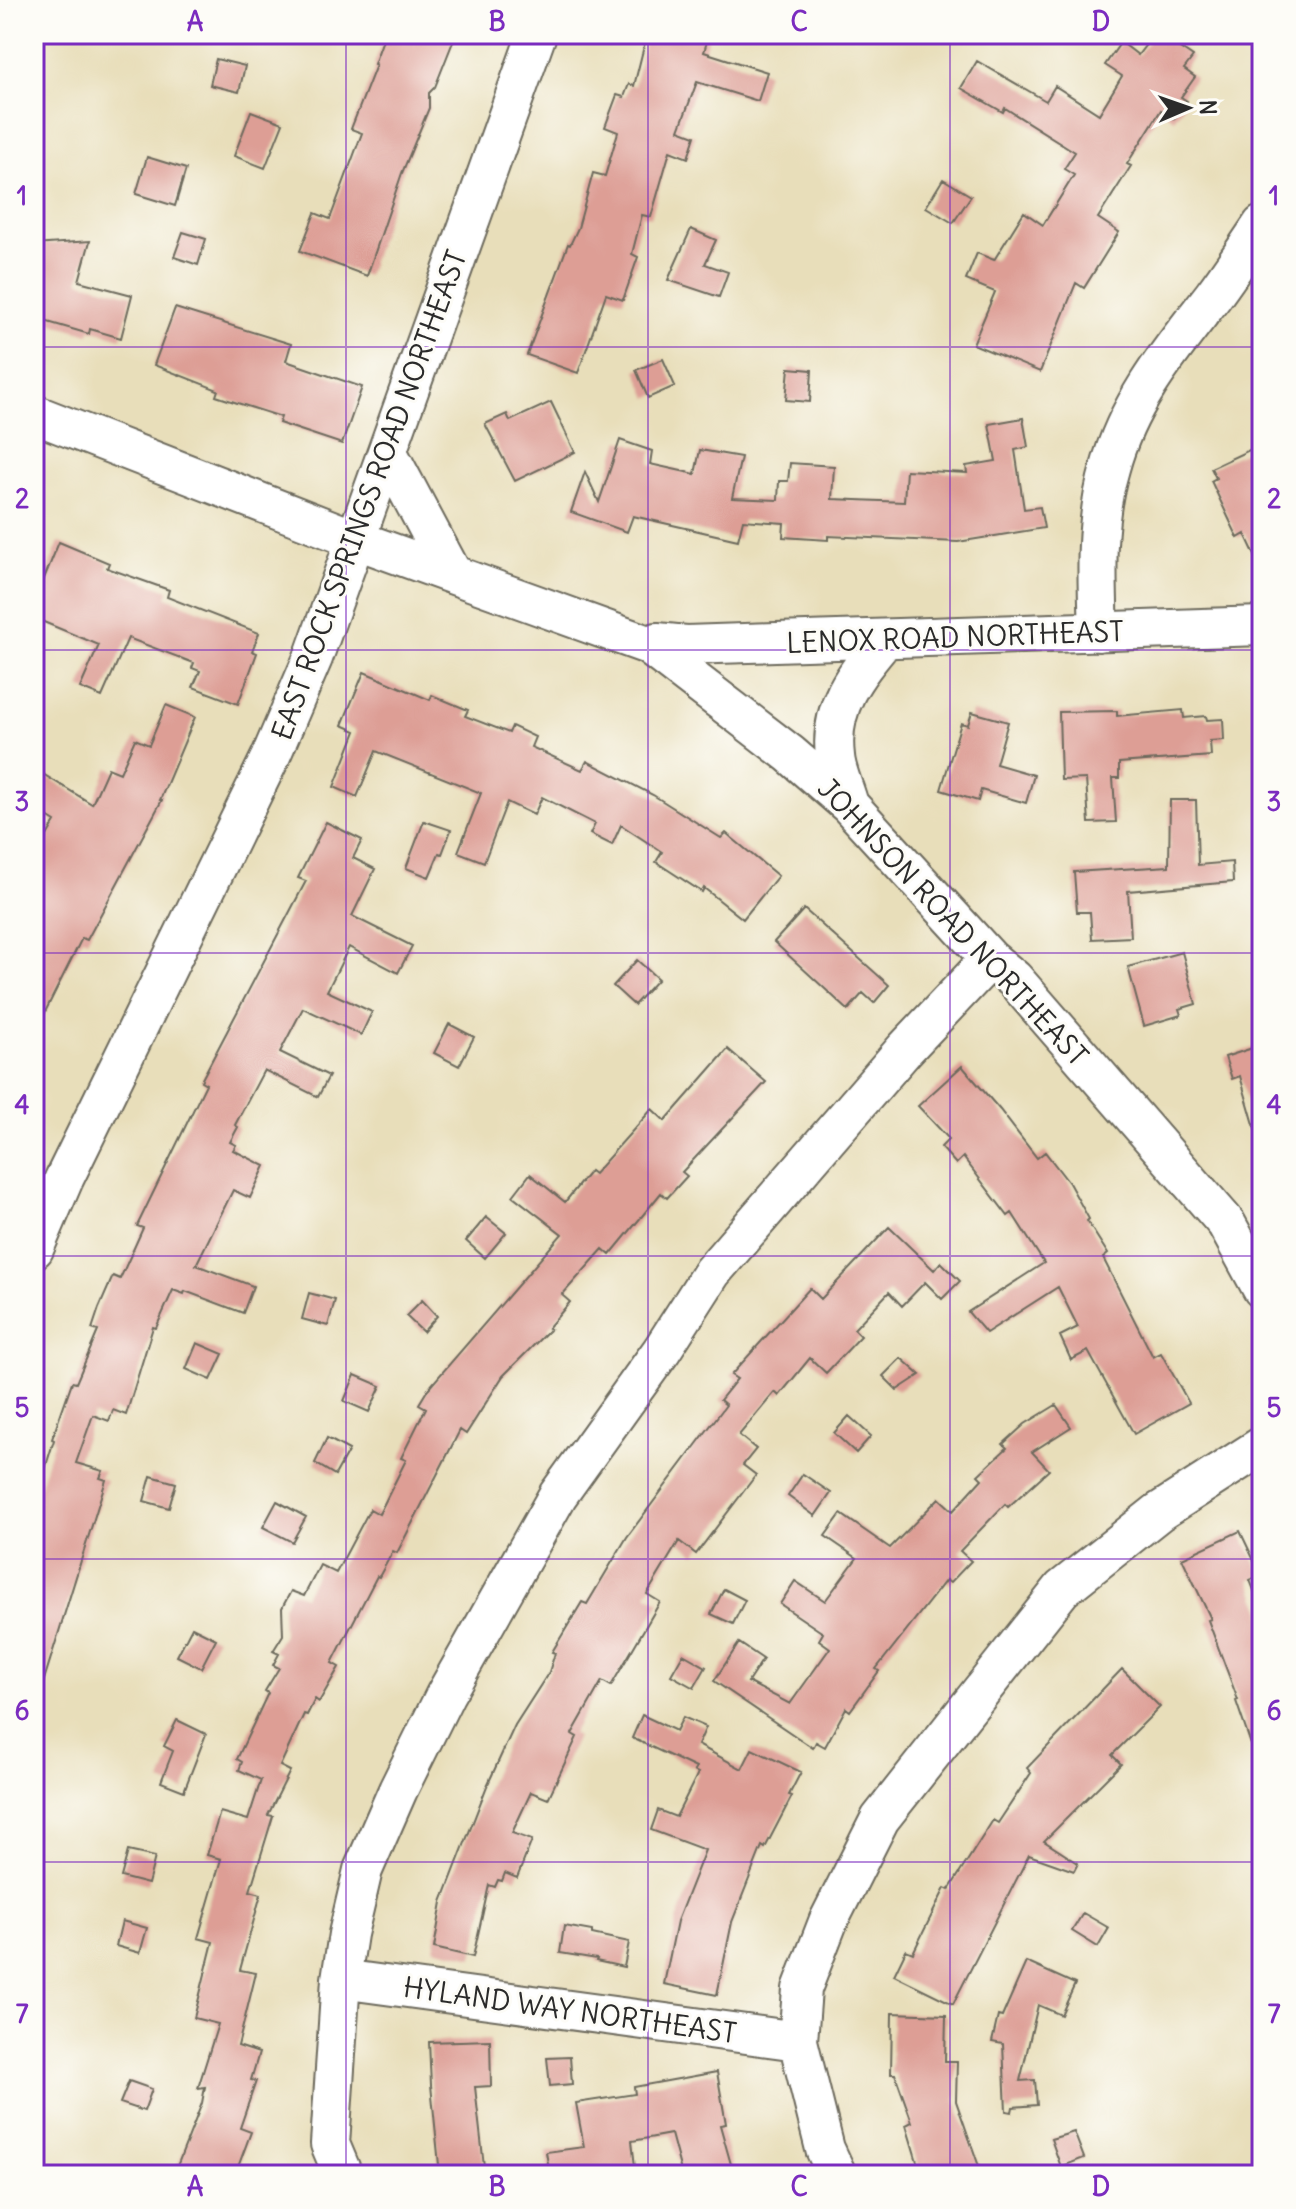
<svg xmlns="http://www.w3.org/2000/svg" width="1296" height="2209" viewBox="0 0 1296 2209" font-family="Delius,sans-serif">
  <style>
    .building { fill: #dd9e95 }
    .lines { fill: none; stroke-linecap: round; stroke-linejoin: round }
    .minor-casing { stroke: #6d6a5d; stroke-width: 42 }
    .minor { stroke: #fff; stroke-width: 38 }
    .grid { fill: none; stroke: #7b2cbf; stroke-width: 2; stroke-opacity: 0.55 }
    .labels { text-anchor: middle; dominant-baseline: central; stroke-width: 6; stroke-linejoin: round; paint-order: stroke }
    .street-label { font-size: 28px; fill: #2b2b2b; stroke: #fdfcf7 }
    .neatline { fill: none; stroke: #7b2cbf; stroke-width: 3 }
    .grid-label { font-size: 26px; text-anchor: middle; font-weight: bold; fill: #7b2cbf }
  </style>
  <rect width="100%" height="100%" fill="#fdfcf7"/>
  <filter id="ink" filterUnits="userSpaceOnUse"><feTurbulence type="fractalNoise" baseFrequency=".0125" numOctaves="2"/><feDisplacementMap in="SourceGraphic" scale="16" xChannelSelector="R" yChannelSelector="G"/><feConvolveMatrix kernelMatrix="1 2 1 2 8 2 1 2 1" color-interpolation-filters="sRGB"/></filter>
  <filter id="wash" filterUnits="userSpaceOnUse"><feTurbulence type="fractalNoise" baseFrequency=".006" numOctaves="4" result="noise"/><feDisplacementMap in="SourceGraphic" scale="32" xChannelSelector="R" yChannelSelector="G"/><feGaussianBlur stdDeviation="1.8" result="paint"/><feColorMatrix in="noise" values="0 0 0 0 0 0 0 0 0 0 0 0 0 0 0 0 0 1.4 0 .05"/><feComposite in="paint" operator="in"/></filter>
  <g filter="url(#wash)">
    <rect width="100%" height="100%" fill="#e8deba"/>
    <g id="blocks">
      <path class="building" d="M385,34H456L435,87L429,93V108L402,173L367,276L300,251L315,213L330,219L362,133L351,129L376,65L374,64Z
        M647,34H709L704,52L767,72L758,101L697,82L679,130L695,136L688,158L670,151L651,217L642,215L632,254L638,257L623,300L606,294L578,373L527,355L568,244L570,245L578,228L593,173L605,176L618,132L605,127L617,95L624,97L629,84L634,86Z
        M1154,34H1159L1193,57L1184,69L1195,77L1181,97L1187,101L1174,119L1161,110L1127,164L1131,166L1098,218L1119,232L1084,288L1076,283L1040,372L973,344L995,292L966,280L977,253L994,260L1024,212L1043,225L1074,175L1064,169L1075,152L1005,108L1003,112L961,88L977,61L1046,101L1055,86L1099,114L1122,76L1105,65L1121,42L1138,55Z
        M216,59L245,66L239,92L210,85Z
        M251,111L283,123L265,168L234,156Z
        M147,157L186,169L175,206L136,194Z
        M943,179L971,196L953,223L926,207Z
        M691,229L716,240L705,264L728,272L719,297L668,280Z
        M183,232L206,239L198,265L174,257Z
        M90,241L79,281L132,295L121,338L90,329L89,334L34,318V245Z
        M175,308L291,344L286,361L362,387L342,444L279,423L281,417L216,396L218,390L154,365Z
        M663,359L675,386L648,398L636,370Z
        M789,368L812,370L810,402L786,400Z
        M551,402L575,452L515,481L485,424L507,414L510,421Z
        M1023,418L1028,447L1015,450L1024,509L1040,507L1044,528L958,542L828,536V540L783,537L784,523L743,520L738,540L633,516L627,532L571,512L585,472L599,502L620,440L652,451L650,464L695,474L700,450L741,457L732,498L778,500L779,481H788L790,463L834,466L832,499L904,502L906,470L967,473L966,466L996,461L989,424Z
        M1262,444V570L1245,534L1238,538L1211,481L1216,478L1211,468Z
        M59,542L109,563L107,568L169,590L167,597L259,633L252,651L257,653L238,704L193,687L200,671L192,668L194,663L128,638L102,697L80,688L99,645L34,618V603Z
        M364,672L430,700L432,695L468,710L465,716L509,733L512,726L535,737L531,747L582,770L587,761L653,795L721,838L726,833L778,876L743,919L704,888L702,892L656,862L662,852L621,825L612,845L590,834L595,824L542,797L534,815L507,802L484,862L458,852L481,793L376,751L357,797L334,787L356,731L342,725Z
        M166,705L195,717L160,800H162L87,940L82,938L34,1034V858L55,822L34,809V785L41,773L92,804L108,768L120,773L135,739L149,745Z
        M1183,710L1184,718L1206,716L1207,720L1223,719L1224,740L1210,741L1211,756L1119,763V778H1113L1116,822L1089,823L1086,779L1061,780L1059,712L1117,711V716Z
        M972,712L1008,722L996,764L1034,775L1026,803L981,790L978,801L941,790L961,723L968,725Z
        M1170,800H1196L1198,865L1232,862L1233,882L1128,891L1131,937L1092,939L1090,912H1077L1074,872L1169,866Z
        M424,821L451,830L442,854L439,853L429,877L406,868Z
        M326,822L362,840L353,858L375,869L352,916L412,946L398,973L349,947L327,991L372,1012L361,1035L303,1008L280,1052L329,1076L318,1097L264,1070L235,1125L238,1127L230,1142L236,1145L233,1150L265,1166L250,1198L233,1190L196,1265L253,1286L243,1313L185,1291L184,1294L173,1290L156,1328L153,1327L126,1415L113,1410L109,1421L93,1415L76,1463L103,1471L100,1478L106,1480L39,1696L34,1695V1504L54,1440L52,1439L72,1382L76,1383L98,1331L92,1329L99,1308L113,1276L120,1279L143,1228L137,1226L206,1084L201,1081L306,881L298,878Z
        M804,909L889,985L874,1003L863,993L848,1010L774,942Z
        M1182,952L1196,1004L1179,1009L1181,1015L1144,1026L1128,967Z
        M637,960L658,979L634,1005L613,986Z
        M449,1024L474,1037L459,1066L434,1053Z
        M1262,1045V1130L1256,1131L1240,1076L1232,1079L1225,1057Z
        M728,1049L766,1082L682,1172L687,1176L667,1198L661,1193L610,1255L603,1249L562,1295L570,1302L548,1328L550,1329L503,1376L466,1434L460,1430L397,1553L393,1551L379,1577L377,1576L348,1632L332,1663L339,1667L319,1702L315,1699L307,1715L304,1714L280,1766L290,1771L268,1815L273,1816L250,1891L261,1894L240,1970L256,1973L238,2046L259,2053L251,2080L256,2081L240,2128L251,2132L235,2175H192L176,2169L202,2103L205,2087L198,2088L218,2024L194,2018L213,1942L198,1938L221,1859L207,1855L220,1812L248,1820L261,1780L239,1770L242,1762L237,1759L268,1693L265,1691L279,1668L273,1665L279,1654L273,1651L283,1635L282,1608L291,1591L304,1596L320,1565L336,1573L370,1509L379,1514L406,1460L401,1458L426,1408L419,1404L428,1389L562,1234L513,1196L530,1174L565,1202L590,1171L594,1174L652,1109L665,1121Z
        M962,1066L1000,1110L1037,1158L1045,1152L1069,1183L1089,1219L1087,1221L1108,1254L1103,1258L1153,1357L1161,1353L1189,1403L1134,1434L1088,1351L1071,1360L1060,1336L1078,1327L1058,1287L986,1333L968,1312L1044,1263L1012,1213L1008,1216L963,1157L956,1164L941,1147L949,1139L918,1106Z
        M486,1217L506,1233L485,1258L466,1241Z
        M889,1227L934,1270L941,1262L960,1281L942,1299L925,1282L902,1306L889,1292L854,1329L861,1336L826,1373L810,1358L779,1396L775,1392L739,1435L756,1449L743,1465L756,1475L696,1554L679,1541L647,1594L660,1602L611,1686L602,1681L572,1734L577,1737L548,1799L531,1792L512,1833L532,1840L517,1878L505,1873L502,1881L498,1880L495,1887L489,1885L473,1957L434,1948L442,1902L487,1786L515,1725L549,1672L555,1653L552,1652L582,1602L587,1604L627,1537L726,1405L720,1400L737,1379L731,1375L810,1288L821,1299Z
        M309,1293L335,1300L328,1326L302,1319Z
        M422,1300L437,1316L423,1332L406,1316Z
        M197,1343L223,1354L211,1380L186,1369Z
        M901,1358L920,1375L897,1390L883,1376Z
        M355,1375L381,1386L369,1412L344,1401Z
        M1056,1405L1071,1427L1032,1452L1049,1470L1008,1507L1005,1504L960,1551L971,1561L950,1583L946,1580L876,1669L879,1671L850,1711L846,1708L825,1747L816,1742L813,1748L714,1681L739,1643L763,1659L748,1682L790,1704L830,1648L819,1640L823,1633L780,1604L795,1581L825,1601L857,1558L825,1536L841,1514L890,1548L939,1498L953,1511L982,1479L978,1475L1007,1448L1003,1444L1025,1424Z
        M849,1416L871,1436L856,1453L834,1433Z
        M327,1438L349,1450L335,1475L315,1463Z
        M803,1474L831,1493L815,1516L788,1496Z
        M151,1476L176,1483L169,1508L144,1501Z
        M277,1501L306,1517L292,1542L263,1527Z
        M1240,1531L1261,1575L1250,1580L1262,1611V1764L1258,1765L1236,1701L1238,1700L1208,1620L1211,1619L1182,1558Z
        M724,1589L745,1600L733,1624L711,1614Z
        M192,1627L216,1639L201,1668L177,1656Z
        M683,1654L706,1667L694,1688L671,1675Z
        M1122,1669L1160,1707L1112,1755L1121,1764L1044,1841L1078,1863L1074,1871L1029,1855L953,2004L894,1975L906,1950L913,1953L945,1888L949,1890L993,1820L998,1823L1031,1773L1027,1768Z
        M642,1715L676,1731L683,1717L706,1727L698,1745L742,1769L752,1749L801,1772L789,1795L792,1796L765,1848L762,1846L732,1922L717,1995L664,1984L677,1921L705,1850L651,1830L658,1810L676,1817L698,1773L694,1771L696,1768L632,1738Z
        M177,1720L206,1734L184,1791L161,1782L173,1751L164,1746Z
        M128,1851L155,1857L148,1884L121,1877Z
        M1083,1913L1109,1928L1098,1947L1072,1931Z
        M122,1921L147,1928L140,1953L116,1946Z
        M564,1926L592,1931V1934L629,1942L624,1967L596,1961L597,1959L560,1953Z
        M1026,1962L1075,1984L1061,2015L1038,2005L1020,2081L1035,2080L1037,2105L1013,2107L1012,2112L1006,2111L1003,2044L992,2042L998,2016L1002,2017Z
        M892,2013L946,2015L945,2061H957L956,2101L982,2175H921L906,2125L912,2122L895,2074H891Z
        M490,2040L491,2086L475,2087L485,2175H440L431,2085L429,2042Z
        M570,2057L572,2084L550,2086L547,2058Z
        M717,2072L726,2124L720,2125L734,2175H682L671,2134L632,2141L636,2175H550L546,2152L584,2147L576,2103L635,2094L634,2087Z
        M129,2081L152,2089L144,2111L120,2103Z
        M1074,2132L1084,2158L1061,2167L1051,2139Z"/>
    </g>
  </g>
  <g filter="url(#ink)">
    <use href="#blocks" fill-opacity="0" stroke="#6d6a5d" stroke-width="2"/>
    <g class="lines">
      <g class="minor-casing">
        <path id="minor" d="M34,414L357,540L648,645L790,754L849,805L990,959L1014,979L1226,1223L1262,1289
          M388,453L452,573
          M1099,632C1097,577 1094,522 1110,468C1128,401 1172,349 1213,296C1230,273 1246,249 1262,225
          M648,645L657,642L686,645L1262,626
          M849,805C845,789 836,772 835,756C829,706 855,675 885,639
          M34,1249L64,1179L270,758L313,658L537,34
          M341,1979L798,2041
          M343,2175L330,2144L341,1979L348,1934L363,1870L398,1790L445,1695L558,1495L662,1350L712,1272L905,1049L990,959
          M837,2175L825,2149L798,2041L802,1989L828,1922L880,1819L1062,1589L1159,1512L1262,1446"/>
      </g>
      <use href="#minor" class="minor"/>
    </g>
  </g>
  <path class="grid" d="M346,34V2175M648,34V2175M950,34V2175M34,347H1262M34,650H1262M34,953H1262M34,1256H1262M34,1559H1262M34,1862H1262"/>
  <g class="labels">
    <g class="street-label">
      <text transform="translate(369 495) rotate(-70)">EAST ROCK SPRINGS ROAD NORTHEAST</text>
      <text transform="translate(955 637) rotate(-2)">LENOX ROAD NORTHEAST</text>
      <text transform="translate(953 922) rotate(47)">JOHNSON ROAD NORTHEAST</text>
      <text transform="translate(570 2010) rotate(8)">HYLAND WAY NORTHEAST</text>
    </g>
  </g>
  <rect width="1296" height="2209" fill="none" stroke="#fdfcf7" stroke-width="88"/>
  <g transform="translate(1188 108) rotate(88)" stroke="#fdfcf7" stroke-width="6" paint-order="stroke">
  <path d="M0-6L14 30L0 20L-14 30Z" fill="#2b2b2b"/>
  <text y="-12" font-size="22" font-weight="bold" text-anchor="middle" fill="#2b2b2b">N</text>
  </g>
  <rect x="44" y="44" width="1208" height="2121" class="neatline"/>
  <g class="grid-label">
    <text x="195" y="31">A</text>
    <text x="497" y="31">B</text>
    <text x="799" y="31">C</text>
    <text x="1101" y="31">D</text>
    <text x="22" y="205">1</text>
    <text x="1274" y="205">1</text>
    <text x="22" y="508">2</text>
    <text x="1274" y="508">2</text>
    <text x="22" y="811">3</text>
    <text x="1274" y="811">3</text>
    <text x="22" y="1114">4</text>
    <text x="1274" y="1114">4</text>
    <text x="22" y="1417">5</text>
    <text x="1274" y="1417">5</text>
    <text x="22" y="1720">6</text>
    <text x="1274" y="1720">6</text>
    <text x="22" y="2023">7</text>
    <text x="1274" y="2023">7</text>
    <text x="195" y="2196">A</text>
    <text x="497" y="2196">B</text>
    <text x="799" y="2196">C</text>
    <text x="1101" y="2196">D</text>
  </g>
</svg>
